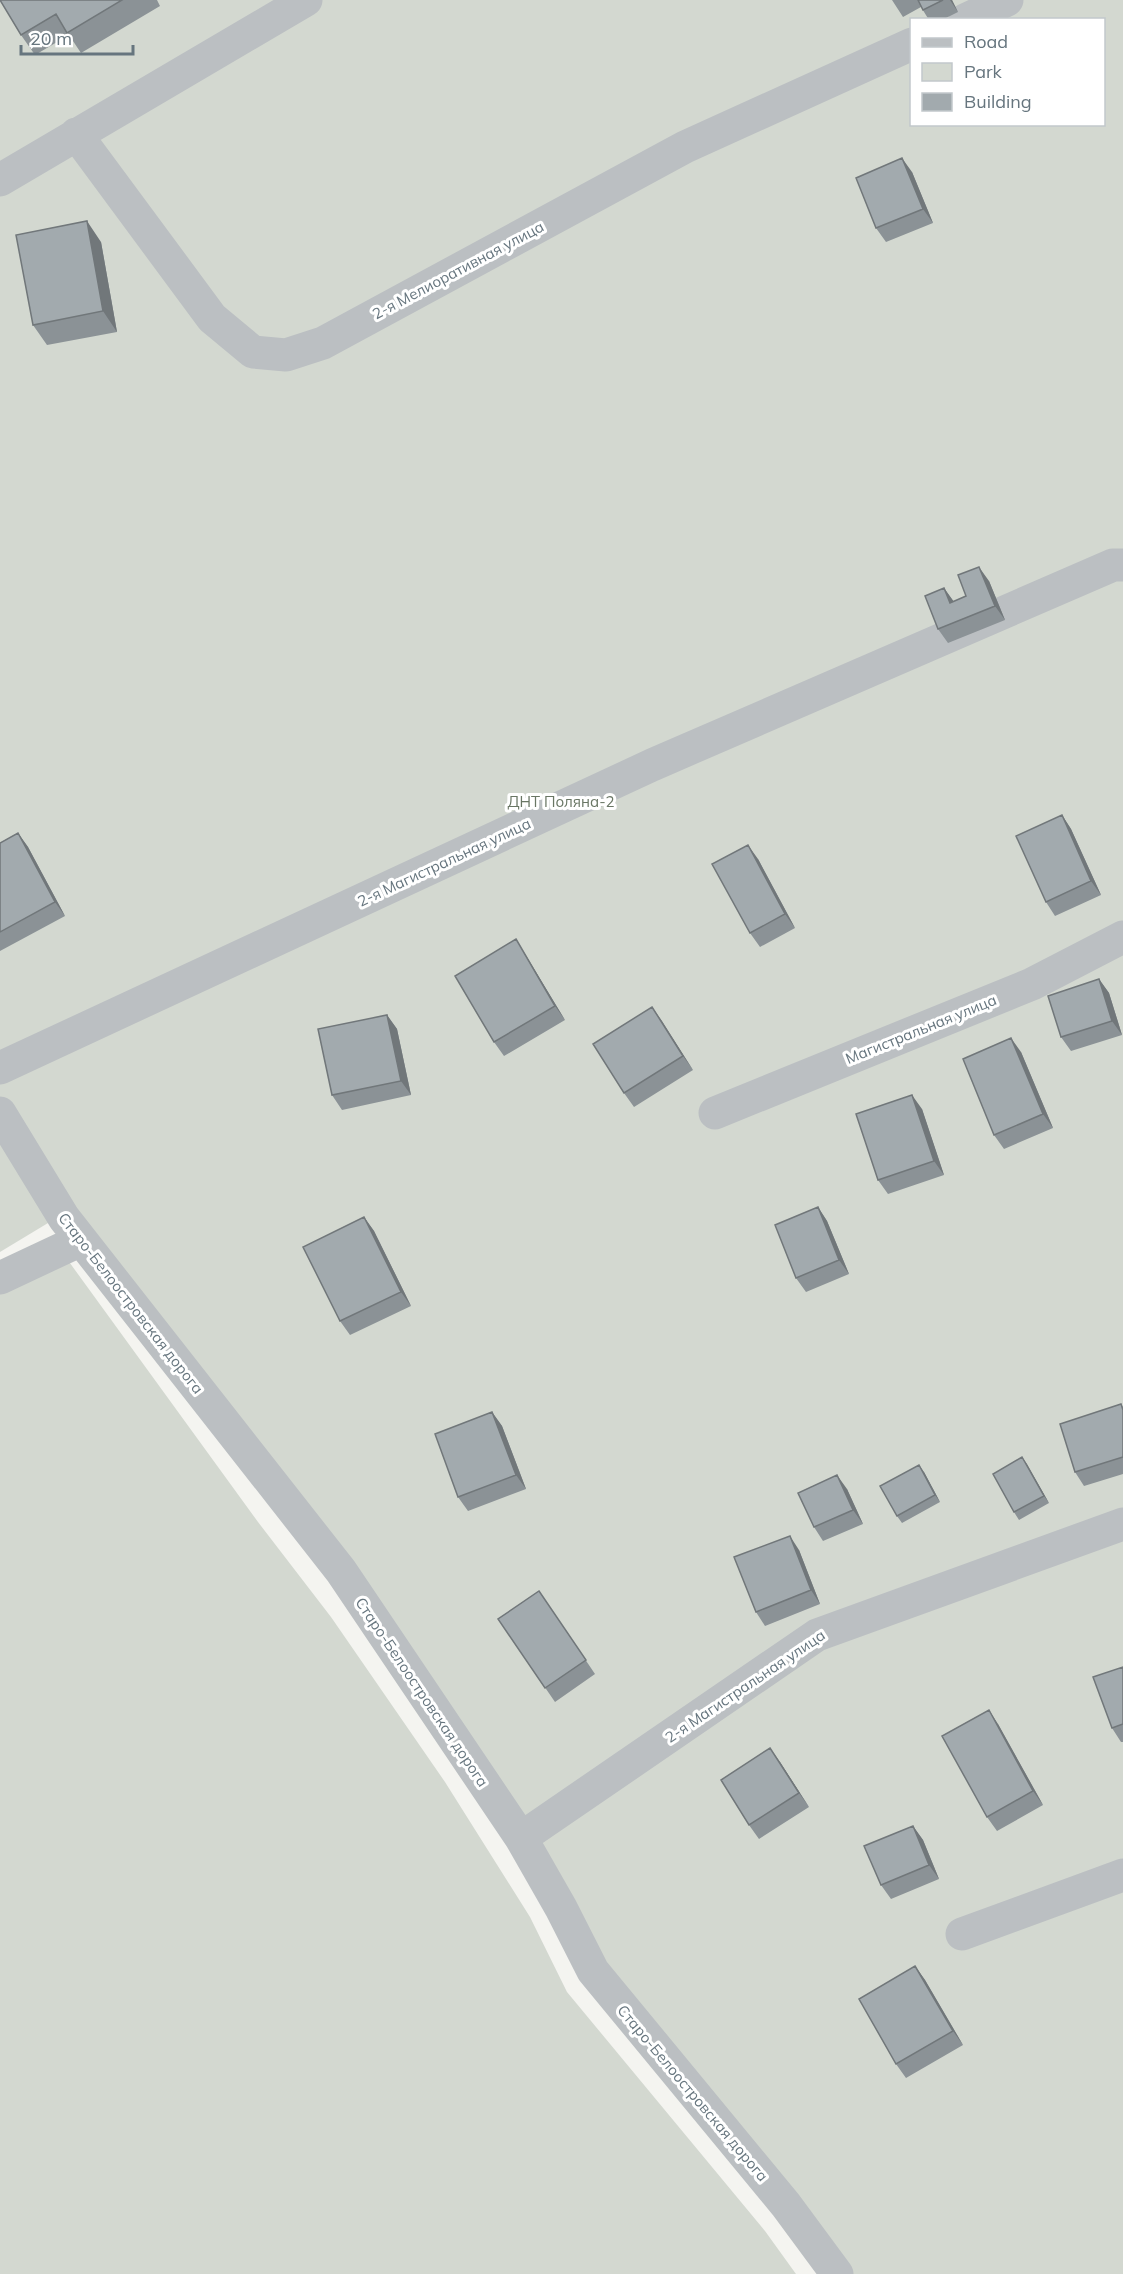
<svg xmlns="http://www.w3.org/2000/svg" width="1123" height="2274" viewBox="0 0 1123 2274" font-family="Mulish,sans-serif">
  <style>
    .green { fill: #d3d8d0; fill-rule: evenodd }
    .lines { fill: none; stroke-linecap: round; stroke-linejoin: round }
    .minor { stroke: #bbbfc2; stroke-width: 33 }
    .wall { fill: #8b9296 }
    .shaded-wall { fill: #71777a }
    .building { fill: #a2aaae; stroke: #71777a; stroke-width: 1.5 }
    .labels { text-anchor: middle; dominant-baseline: central; stroke-width: 6; stroke-linejoin: round; paint-order: stroke }
    .street-label { font-size: 15px; fill: #66757e; stroke: #fff }
    .park-label { font-size: 15px; fill: #697664; stroke: #fff }
  </style>
  <rect width="100%" height="100%" fill="#f4f4f0"/>
  <path class="green" d="M0,0H1123V2274H837L593,1971L476,1772L53,1220L0,1252ZM912,20H1104V124H912Z
    M67,1259L258,1522L331,1617L445,1782L530,1917L567,1992L765,2231L796,2274H0V1291Z"/>
  <g class="lines">
    <path class="minor" d="M965,20L1007,0
      M76,134L212,318L253,352L286,355L323,343L685,147L912,44
      M0,180L306,0
      M0,1068L652,765L1113,565H1123
      M0,1113L64,1218L341,1571L521,1838L561,1908L593,1971L786,2205L837,2274
      M715,1113L1032,984L1123,937
      M0,1278L81,1240
      M521,1838L817,1635L1123,1524
      M962,1934L1123,1875"/>
  </g>
  <path class="wall" d="M0,0H157L160,6L81,53L69,35L35,55L21,35Z
    M892,0H952L958,12L942,20H929L921,7L903,17Z
    M912,172L933,223L886,242L876,228Z
    M101,242L117,332L47,345L33,325Z
    M989,581L1005,620L948,643L938,629L944,588L954,602L966,596Z
    M1062,815L1071,829L1101,895L1055,916L1046,902Z
    M18,833L28,847L65,916L0,951V843Z
    M758,859L795,928L760,947L750,933Z
    M525,954L565,1020L504,1056L494,1042Z
    M1099,979L1109,993L1122,1035L1071,1051L1061,1037Z
    M652,1007L693,1070L634,1107L624,1093Z
    M387,1015L397,1029L411,1095L342,1110L332,1095Z
    M1021,1052L1053,1128L1004,1149L994,1135Z
    M922,1109L944,1175L888,1194L878,1180Z
    M818,1207L827,1221L849,1274L806,1292L796,1278Z
    M364,1217L374,1231L411,1306L350,1335L340,1321Z
    M1121,1404L1123,1407V1474L1084,1486L1075,1472Z
    M492,1412L502,1426L526,1489L468,1511L458,1497Z
    M1022,1457L1049,1503L1019,1520L1014,1512Z
    M924,1472L940,1502L902,1523L897,1516Z
    M847,1489L863,1524L823,1541L814,1527Z
    M799,1550L820,1604L765,1626L756,1612Z
    M539,1591L595,1674L555,1702L498,1619Z
    M1123,1667V1742H1121L1112,1728Z
    M998,1724L1043,1805L997,1831L987,1817Z
    M780,1762L809,1807L759,1839L749,1825Z
    M913,1826L923,1840L939,1879L891,1899L881,1885Z
    M915,1966L925,1980L963,2045L906,2078L896,2064Z"/>
  <path class="shaded-wall" d="M950,0H952L958,12Z
    M902,158L912,172L933,223L923,209Z
    M87,221L101,242L117,332L103,311Z
    M979,567L989,581L1005,620L995,606Z
    M944,588L954,602L950,603Z
    M1062,815L1071,829L1101,895L1091,881Z
    M18,833L28,847L65,916L55,902Z
    M748,845L758,859L795,928L785,914Z
    M516,939L525,954L565,1020L555,1006Z
    M1099,979L1109,993L1122,1035L1112,1021Z
    M652,1007L662,1021L693,1070L683,1056Z
    M387,1015L397,1029L411,1095L401,1081Z
    M1011,1038L1021,1052L1053,1128L1043,1114Z
    M912,1095L922,1109L944,1175L934,1161Z
    M818,1207L827,1221L849,1274L839,1260Z
    M364,1217L374,1231L411,1306L401,1292Z
    M492,1412L502,1426L526,1489L516,1475Z
    M1022,1457L1027,1464L1049,1503L1044,1496Z
    M919,1465L924,1472L940,1502L935,1495Z
    M837,1475L847,1489L863,1524L853,1510Z
    M790,1536L799,1550L820,1604L811,1590Z
    M989,1710L998,1724L1043,1805L1033,1791Z
    M770,1748L780,1762L809,1807L799,1793Z
    M913,1826L923,1840L939,1879L929,1865Z
    M915,1966L925,1980L963,2045L953,2031Z"/>
  <path class="building" d="M0,0H122L67,33L56,14L21,35Z
    M918,0H943L923,10Z
    M902,158L923,209L876,228L856,178Z
    M87,221L103,311L33,325L16,235Z
    M979,567L995,606L938,629L925,596L944,588L950,603L966,596L958,575Z
    M1062,815L1091,881L1046,902L1016,836Z
    M18,833L55,902L0,932V843Z
    M748,845L785,914L750,933L712,864Z
    M516,939L555,1006L494,1042L455,976Z
    M1099,979L1112,1021L1061,1037L1048,996Z
    M652,1007L683,1056L624,1093L593,1044Z
    M387,1015L401,1081L332,1095L318,1029Z
    M1011,1038L1043,1114L994,1135L963,1059Z
    M912,1095L934,1161L878,1180L856,1114Z
    M818,1207L839,1260L796,1278L775,1225Z
    M364,1217L401,1292L340,1321L303,1247Z
    M1121,1404L1123,1410V1457L1075,1472L1060,1424Z
    M492,1412L516,1475L458,1497L435,1434Z
    M1022,1457L1044,1496L1014,1512L993,1474Z
    M919,1465L935,1495L897,1516L880,1486Z
    M837,1475L853,1510L814,1527L798,1493Z
    M790,1536L811,1590L756,1612L734,1557Z
    M539,1591L586,1660L545,1688L498,1619Z
    M1123,1667V1724L1112,1728L1093,1677Z
    M989,1710L1033,1791L987,1817L942,1736Z
    M770,1748L799,1793L749,1825L721,1780Z
    M913,1826L929,1865L881,1885L864,1846Z
    M915,1966L953,2031L896,2064L859,1999Z"/>
  <g class="labels">
    <g class="street-label">
      <text transform="translate(458 270) rotate(-28)">2-я Мелиоративная улица</text>
      <text transform="translate(444 862) rotate(-25)">2-я Магистральная улица</text>
      <text transform="translate(921 1029) rotate(-22)">Магистральная улица</text>
      <text transform="translate(131 1303) rotate(52)">Старо-Белоостровская дорога</text>
      <text transform="translate(745 1686) rotate(-34)">2-я Магистральная улица</text>
      <text transform="translate(422 1692) rotate(56)">Старо-Белоостровская дорога</text>
      <text transform="translate(693 2093) rotate(50)">Старо-Белоостровская дорога</text>
    </g>
    <g class="park-label">
      <text x="561" y="801">ДНТ Поляна-2</text>
    </g>
  </g>
  <rect x="910" y="18" width="195" height="108" fill="#ffffff" stroke="#c2c8cb" stroke-width="1.5"/>
  <rect x="922" y="38" width="30" height="9" fill="#bbbfc2" stroke="#c2c8cb" stroke-width="1.5"/>
  <text x="964" y="48" font-size="18" fill="#66757e">Road</text>
  <rect x="922" y="63" width="30" height="18" fill="#d3d8d0" stroke="#c2c8cb" stroke-width="1.5"/>
  <text x="964" y="78" font-size="18" fill="#66757e">Park</text>
  <rect x="922" y="93" width="30" height="18" fill="#a2aaae" stroke="#c2c8cb" stroke-width="1.5"/>
  <text x="964" y="108" font-size="18" fill="#66757e">Building</text>
  <path d="M21 45v9h112v-9" fill="none" stroke="#66757e" stroke-width="3"/>
  <text x="30" y="45" font-size="18" fill="#66757e" stroke="#ffffff" stroke-width="4.5" paint-order="stroke">20 m</text>
</svg>
